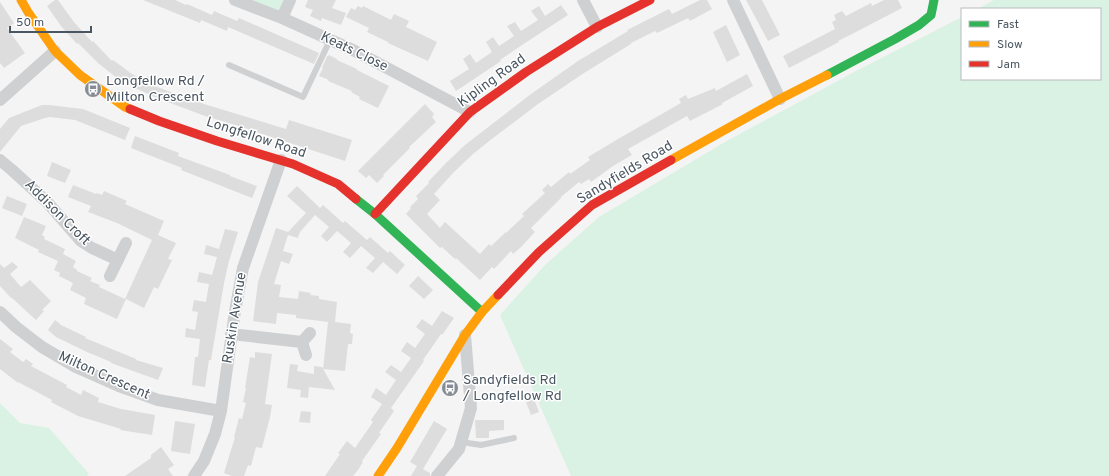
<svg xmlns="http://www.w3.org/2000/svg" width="1109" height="476" viewBox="0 0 1109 476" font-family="Overpass,sans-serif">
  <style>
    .green { fill: #d9f2e3 }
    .building { fill: #ddddde }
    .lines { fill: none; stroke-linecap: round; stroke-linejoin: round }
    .lane { stroke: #ced0d2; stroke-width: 6 }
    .street { stroke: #ced0d2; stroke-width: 12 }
    .fast { stroke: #30b455; stroke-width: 9 }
    .slow { stroke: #ff9f0a; stroke-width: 9 }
    .jam { stroke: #e5322d; stroke-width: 9 }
    .labels { text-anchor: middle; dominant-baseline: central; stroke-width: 3; stroke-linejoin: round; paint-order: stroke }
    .street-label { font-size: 14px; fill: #4a5661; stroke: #fff }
    .poi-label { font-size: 14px; fill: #4a5661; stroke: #fff; text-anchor: start }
  </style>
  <rect width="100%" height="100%" fill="#f4f4f4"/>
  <path class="green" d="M244,0H283L279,11Z
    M994,0H1109V476H571L500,315L545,265L599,217L725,142L856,71L962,17V79H1100V9H977Z
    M0,403L20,423L49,428L89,474L87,476H0Z"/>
  <path class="building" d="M55,0H58L74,22L92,42L93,41L112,61L113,60L132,74L145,80L147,76L154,79L152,85L184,97L185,96L204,104L286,129L289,120L352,140L345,161L232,124L205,116L157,98L122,82L98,63L78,43L77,44L61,26L47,6Z
    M143,0H175L186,5L187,4L212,15L214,11L237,21L239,18L319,53L314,64L228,27L227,31L201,20L200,23Z
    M308,0H336L332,8L346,13L341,25L322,18L321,21L310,16L313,10L305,7Z
    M700,0H707L712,9L690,21L688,18L657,33L655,31L631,43V44L584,73L538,104L493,138L473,154L453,173L434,194L440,200L427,214L440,228L445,222L480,254L489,244L491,246L506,232V233L524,216L522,214L545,193L542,190L548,184L551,187L569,172L570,174L590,160L588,157L618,139L681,103L679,99L686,95L688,99L715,88L716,91L747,74L753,86L722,103L723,104L690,121L687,116L628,149L632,155L613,166L591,182L589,179L581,184L579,182L561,197V198L531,228L535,232L520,248L513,254L511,251L494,269L492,267L480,280L456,258L455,259L442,247L440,248L406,214L411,208L410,207L418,199L416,196L429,183L428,182L445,164L465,145L531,94L578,61L628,31L627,30L669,9L672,14Z
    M746,0H762L780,35L768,41Z
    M884,0H898L902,8L854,33L838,41L839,42L789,68L783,56L835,29L832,22L836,20L834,15L842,11L846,16L871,3L872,6Z
    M0,2L14,23L7,28L25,53L4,68L0,63Z
    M561,5L568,15L522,45L500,60L501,61L456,91L450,81L469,69L463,59L470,54L476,63L492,52L486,42L493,37L499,46L514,36L507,26L515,22L521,31L538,20L531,11L539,6L545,16Z
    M358,6L362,8L363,6L391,20L394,14L409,21L406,27L437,42L428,61L399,48L388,43V42L367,32L369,28L346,17L351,8L355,10Z
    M726,25L740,55L727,62L713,32Z
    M329,55L337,59V60L357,69V70L389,86L378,108L359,99L360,97L351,92L352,91L328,81L329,80L319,76L323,68H322L327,56H328Z
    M425,104L434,114L432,117L436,122L409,147L410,148L383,175L384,176L377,183L369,175L366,178L358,171Z
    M42,105H49L83,109L130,128L125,140L75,120L50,117L45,118L21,126L0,152V129L9,118Z
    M135,136L179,153L178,156L230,175V176L257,186L252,198L181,170L182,168L131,148Z
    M52,162L71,170L65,183L47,176Z
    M73,185L96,194L97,193L102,195L104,191L127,201L125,204L164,221L158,235L176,243L168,259L172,260L158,289L154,287L144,308L126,299L117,319L84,304L86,298L70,290L73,283L59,276L60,273L54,270L58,261L38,252L39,250L15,238L24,217L46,226L42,235L45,237L44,239L65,249L63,254L76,261L73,267L77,270V271L92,278L90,281L100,285L99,287L125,299L152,240L117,223L88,212L91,206L68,197Z
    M297,186L320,208L323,205L343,223L345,221L367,240L370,237L388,253L390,251L405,265L397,274L383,262L373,273L366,268L375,258L361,246L350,258L343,252L351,243L337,231L327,242L321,236L329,227L315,215L300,232L298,238L288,235L283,251L293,254L289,264L281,261L274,284L281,285L279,297L298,299L299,291L311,293L310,295L319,296V299L337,302L335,322L351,324L350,333L353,334L352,344H348L345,371L323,369L328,322L296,318V315L277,313L276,324L253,321L258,282L276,228L288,232L306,213L287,196Z
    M7,196L27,204L22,216L2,208Z
    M225,229L238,232L229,261L224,283L211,360H209L205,387L192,385L195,357H198L200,339L185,337L186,328L195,330L198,312L192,311L194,300L206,302L209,284L197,282L199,272L212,275L217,257L204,254L206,245L219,249Z
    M12,262L18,267L10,274L21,287L30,280L51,301L42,310L44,311L36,320L12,298H11L0,286V264L4,268Z
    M418,276L433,290L424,299L409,286Z
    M442,311L454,318L442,335L441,334L423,360L424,361L391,408L394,411L379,433L381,434L362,461L363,462L358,470L353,476H325L340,454L338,453L347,441L355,448L373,422L371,420L382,404L371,397L376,388L386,395L396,380L385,372L391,365L401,372L411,358L401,351L407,342L415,348L425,334L416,327L422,319L432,326Z
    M55,320L61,325L86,337L85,338L136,359V360L163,368L158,380L111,363V362L87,352L56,337L48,330Z
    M0,339L13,349L10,352L23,362L26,359L33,364L31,366L67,385L66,387L81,395L83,390L99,398L98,402L121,409L155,415L152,435L120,430L121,429L78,416L51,402L52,400L18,382V383L0,369Z
    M255,352L272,354L265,404L272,405L270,417L262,448L256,447L251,466L248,465L244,476H232L224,473L235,437H234L239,418L242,419L246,403L243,402L246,388H245L250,357L255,358Z
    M290,364L298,365L297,371L314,374V366L322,367L335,390L309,387L308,398L300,397L301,390L287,388Z
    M534,399L539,412L531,415L526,402Z
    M301,411L311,412L310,423L299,422Z
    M475,420H504V430L489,431V438H476Z
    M175,421L195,424L190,454L171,451Z
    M434,421L447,429L423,469L430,473V476H411L417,466L410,462Z
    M161,447L174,465L168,469L173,476H125L151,458V455Z"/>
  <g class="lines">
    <path class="lane" d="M229,65L303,97L330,40
      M461,442L481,445L514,438"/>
    <path class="street" d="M235,0L282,18L355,51L470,112
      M583,0L597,27
      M733,0L780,99
      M282,18L290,0
      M0,100L55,51
      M0,160L12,170L47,202L81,241L92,248L118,260
      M110,276L126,243
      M0,312L16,327L42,347L76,367L119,386L158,400L221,411
      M231,334L302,342
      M306,355L302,342L310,333
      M194,476L204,461L215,434L221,411L235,311L243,268L281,160
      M437,476L459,449L471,408L465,335"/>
    <path class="fast" d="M827,75L895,39L919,25L931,15L934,0
      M356,199L375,214L482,312"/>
    <path class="slow" d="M21,0L28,12L55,51L80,75L125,107L130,109
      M671,160L780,99L827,75
      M378,476L397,448L465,335L482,312L498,295"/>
    <path class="jam" d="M130,109L159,121L217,141L293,164L338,184L356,199
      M375,214L470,112L526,72L597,27L650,0
      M498,295L539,252L592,205L671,160"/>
  </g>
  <defs>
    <g id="bus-disc" transform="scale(0.9)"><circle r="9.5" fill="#868d94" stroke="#fff"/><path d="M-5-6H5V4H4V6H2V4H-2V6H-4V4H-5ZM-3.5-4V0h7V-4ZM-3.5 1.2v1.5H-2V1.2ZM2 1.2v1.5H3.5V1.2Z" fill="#fff"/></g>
  </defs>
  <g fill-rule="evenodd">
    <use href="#bus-disc" x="93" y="89"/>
    <use href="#bus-disc" x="450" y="388"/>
  </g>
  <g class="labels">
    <g class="street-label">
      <text transform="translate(354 52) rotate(26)">Keats Close</text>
      <text transform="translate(492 81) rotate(-36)">Kipling Road</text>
      <text transform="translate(256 138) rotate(18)">Longfellow Road</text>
      <text transform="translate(625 173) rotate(-31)">Sandyfields Road</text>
      <text transform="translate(57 213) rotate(45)">Addison Croft</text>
      <text transform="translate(235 318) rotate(-81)">Ruskin Avenue</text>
      <text transform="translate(104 376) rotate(24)">Milton Crescent</text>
    </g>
    <g class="poi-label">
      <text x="106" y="81">Longfellow Rd /<tspan x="106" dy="16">Milton Crescent</tspan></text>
      <text x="463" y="380">Sandyfields Rd<tspan x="463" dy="16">/ Longfellow Rd</tspan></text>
    </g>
  </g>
  <rect x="961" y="8" width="140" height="72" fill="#ffffff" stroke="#b7bbc0"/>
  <rect x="969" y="21" width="20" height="6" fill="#30b455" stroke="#b7bbc0"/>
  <text x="997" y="28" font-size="12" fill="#4a5661">Fast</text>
  <rect x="969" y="41" width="20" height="6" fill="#ff9f0a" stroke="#b7bbc0"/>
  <text x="997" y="48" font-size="12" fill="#4a5661">Slow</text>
  <rect x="969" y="61" width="20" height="6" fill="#e5322d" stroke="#b7bbc0"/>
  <text x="997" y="68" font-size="12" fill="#4a5661">Jam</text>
  <path d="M10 26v6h81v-6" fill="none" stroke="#4a5661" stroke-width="2"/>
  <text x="16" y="26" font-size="12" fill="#4a5661" stroke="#ffffff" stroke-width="3" paint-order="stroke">50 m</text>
</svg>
